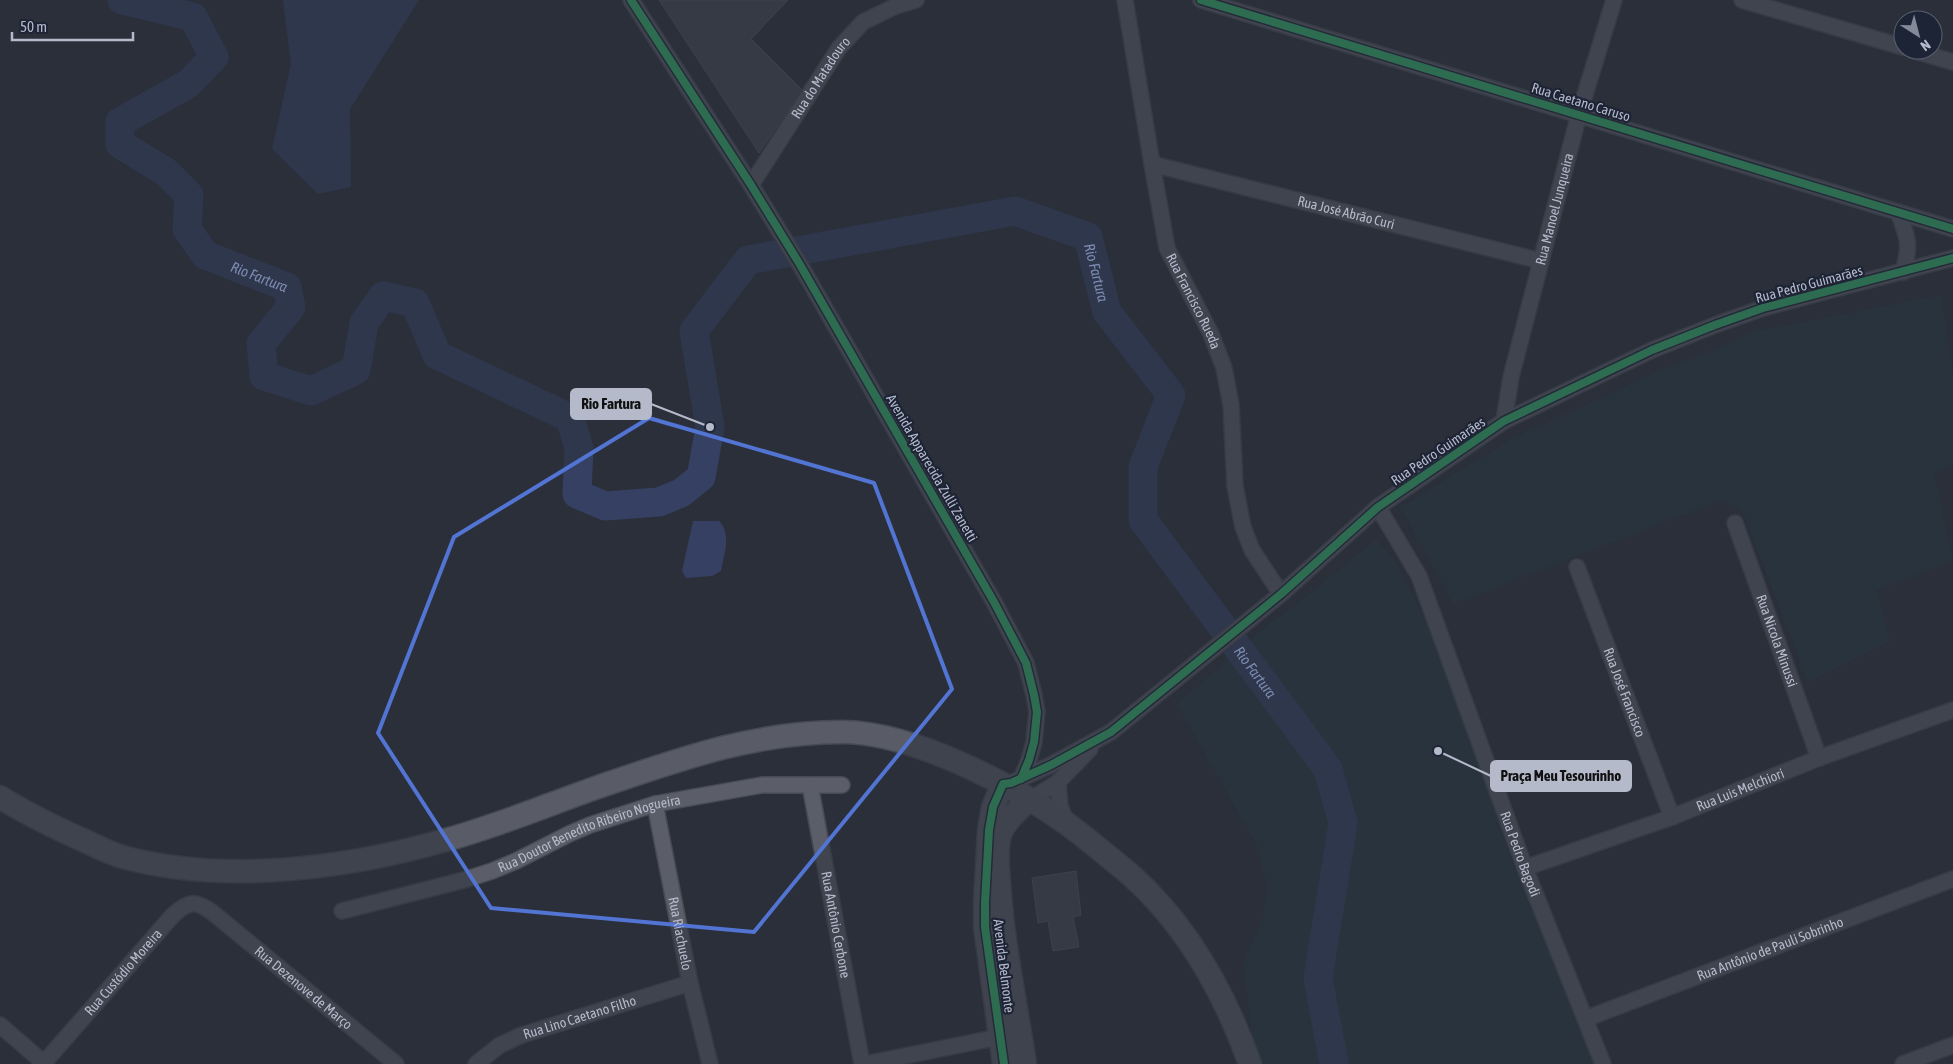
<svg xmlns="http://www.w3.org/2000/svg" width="1953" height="1064" viewBox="0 0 1953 1064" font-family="'Asap Condensed',sans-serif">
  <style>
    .green { fill: #273940 }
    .water { fill: #354062 }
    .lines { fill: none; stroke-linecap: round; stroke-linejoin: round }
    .river { stroke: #354062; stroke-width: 29 }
    .building { fill: #434750; stroke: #525761 }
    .street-casing { stroke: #474a53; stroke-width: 18 }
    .secondary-casing { stroke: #474a53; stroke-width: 25 }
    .street { stroke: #5b5e68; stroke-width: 15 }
    .secondary { stroke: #595c66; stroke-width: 22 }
    .cycleway-casing { stroke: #1d2435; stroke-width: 11 }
    .cycleway { stroke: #33b770; stroke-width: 8 }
    .marked { fill: none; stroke: #5274d3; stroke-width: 4; stroke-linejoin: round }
    .labels { text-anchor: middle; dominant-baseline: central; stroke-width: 4.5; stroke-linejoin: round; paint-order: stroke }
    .street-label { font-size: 14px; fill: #b5bacb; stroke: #1d2435 }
    .water-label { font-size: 15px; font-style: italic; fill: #7c8bb2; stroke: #1d2435 }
    .leader { fill: none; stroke: #b5bacb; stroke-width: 2 }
    .callout-dot { fill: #b5bacb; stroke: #1d2435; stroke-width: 2 }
    .callout { fill: #b5bacb; stroke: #b5bacb; stroke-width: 2 }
    .callout-label { font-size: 15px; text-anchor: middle; font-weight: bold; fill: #111 }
  </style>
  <rect width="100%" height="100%" fill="#2a2f3a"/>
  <path class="green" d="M1941,295L1953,374V466L1934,473L1953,560L1876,591L1890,641L1808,682L1742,510L1721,500L1453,604L1401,507L1508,441L1636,381L1757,331Z
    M1376,539L1397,564L1459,684L1511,859L1603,1064H1257L1251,1031L1244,961L1263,918L1267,887L1258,847L1177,704L1264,628L1301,601Z"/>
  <path class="water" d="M283,0H419L350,109L351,187L318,194L272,149L291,64Z
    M693,521H719C732,534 724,554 721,571L712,576L686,578L682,571Z"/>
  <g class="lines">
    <path class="river" id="s1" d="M122,0L193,17L214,57L188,84L120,122V144L166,172L189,195L187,229L205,255L287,287L291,307L261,344L264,376L311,391L356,370L364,323L383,296L415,303L437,355L570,418L579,448L577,494L605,506L659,502L681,493L701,477L710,427L694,331L748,260L1015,211L1088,237L1107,312L1171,395L1143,467V520L1328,769L1343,823L1318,978L1334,1064"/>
  </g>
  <path class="building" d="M659,0H788L751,39L802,90L759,153Z
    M1076,871L1081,915L1073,917L1079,947L1053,951L1048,921L1038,923L1032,878Z"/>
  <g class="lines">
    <g class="street-casing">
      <g id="street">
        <path d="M631,0L751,185L799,263L994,602L1026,663L1034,695L1037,712L1034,742L1029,760L1021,779"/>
        <path id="s2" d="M1125,0L1152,164L1167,248L1211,334L1224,368L1231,405L1235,486L1243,527L1252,550L1281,594"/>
        <path d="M1201,0L1953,229"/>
        <path d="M1742,0L1903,47"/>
        <path d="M1912,50L1953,62"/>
        <path id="s3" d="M1152,164L1541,261"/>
        <path id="s4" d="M751,185L839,48L863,22L896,6L916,0"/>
        <path d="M1898,212C1908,237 1911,245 1903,272"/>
        <path id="s5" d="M1504,421L1511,377L1579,114L1614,0"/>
        <path id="s6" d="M1378,507L1419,576L1525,868L1603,1064"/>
        <path id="s7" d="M1735,523L1819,758"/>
        <path id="s8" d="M1577,567L1672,817"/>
        <path d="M1003,784L1011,783L1051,765L1111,732L1281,594L1378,507L1504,421L1652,350L1715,325L1763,308L1953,258"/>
        <path id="s9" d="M810,785L862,1064"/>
        <path d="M1030,799L1038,795L1058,782"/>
        <path id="s10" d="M655,804L690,983L710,1064"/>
        <path d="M1066,822L1060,806L1058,782L1090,749"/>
        <path id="s11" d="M1525,868L1672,817L1819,758L1953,710"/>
        <path id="s12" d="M342,911L464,880L492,871L516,861L569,834L590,825L655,804L762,785H842"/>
        <path id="s13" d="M1585,1019L1953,879"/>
        <path d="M0,1025L45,1064"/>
        <path id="s14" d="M43,1064L173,915C189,901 195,900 212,912L396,1064"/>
        <path id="s15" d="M476,1064L500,1045L522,1035L690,983"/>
        <path d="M865,1064L1009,1035"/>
        <path d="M1903,1064L1953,1045"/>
      </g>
    </g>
    <g class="secondary-casing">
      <path id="secondary" d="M1003,784L993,807L989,830L985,903V927L1004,1064
        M0,797C27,814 54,827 83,840C96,846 109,853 123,857C222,884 344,869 442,841C495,827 547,805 598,787C680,759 755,732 842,732C915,732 1027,791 1083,836C1100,850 1117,863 1133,877C1189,928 1225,994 1250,1064
        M1025,1064C1016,1004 1003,944 999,883C998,867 995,845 1002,830C1008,818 1020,808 1030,799"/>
    </g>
    <use href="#street" class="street"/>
    <use href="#secondary" class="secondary"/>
    <g class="cycleway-casing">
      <path id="cycleway" d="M631,0L751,185L799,263L994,602L1026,663L1034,695L1037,712L1034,742L1029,760L1021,779
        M1201,0L1953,229
        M1004,1064L985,927V903L989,830L993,807L1003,784L1011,783L1051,765L1111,732L1281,594L1378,507L1504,421L1652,350L1715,325L1763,308L1953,258"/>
    </g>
    <use href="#cycleway" class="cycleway"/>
  </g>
  <path d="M0 0H1953V1064H0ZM649,418L874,483L952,689L754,932L491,908L378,733L454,537Z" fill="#2a2f3a" fill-opacity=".55" fill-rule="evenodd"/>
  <path class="marked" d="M649,418L874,483L952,689L754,932L491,908L378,733L454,537Z"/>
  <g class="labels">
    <g class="street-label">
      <text stroke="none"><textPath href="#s4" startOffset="128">Rua do Matadouro</textPath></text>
      <text transform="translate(1581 102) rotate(17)">Rua Caetano Caruso</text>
      <text stroke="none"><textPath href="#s5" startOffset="218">Rua Manoel Junqueira</textPath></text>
      <text stroke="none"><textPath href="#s3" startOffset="200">Rua José Abrão Curi</textPath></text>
      <text transform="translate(1809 284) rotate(-15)">Rua Pedro Guimarães</text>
      <text stroke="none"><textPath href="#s2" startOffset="311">Rua Francisco Rueda</textPath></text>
      <text transform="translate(1438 451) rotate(-34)">Rua Pedro Guimarães</text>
      <text transform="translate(932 468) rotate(60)">Avenida Apparecida Zulli Zanetti</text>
      <text stroke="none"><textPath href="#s7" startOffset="125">Rua Nicola Minussi</textPath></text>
      <text stroke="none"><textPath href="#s8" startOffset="134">Rua José Francisco</textPath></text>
      <text stroke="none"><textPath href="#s11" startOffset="229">Rua Luis Melchiori</textPath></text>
      <text stroke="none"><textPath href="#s12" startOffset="260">Rua Doutor Benedito Ribeiro Nogueira</textPath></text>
      <text stroke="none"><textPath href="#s6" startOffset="376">Rua Pedro Bagodi</textPath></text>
      <text stroke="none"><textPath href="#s9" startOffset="142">Rua Antônio Cerbone</textPath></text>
      <text stroke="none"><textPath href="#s10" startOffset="132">Rua Riachuelo</textPath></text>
      <text stroke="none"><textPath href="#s13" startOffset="198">Rua Antônio de Pauli Sobrinho</textPath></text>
      <text transform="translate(1004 966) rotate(83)">Avenida Belmonte</text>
      <text stroke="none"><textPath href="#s14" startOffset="122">Rua Custódio Moreira</textPath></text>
      <text stroke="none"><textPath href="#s14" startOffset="361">Rua Dezenove de Março</textPath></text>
      <text stroke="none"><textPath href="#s15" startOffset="115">Rua Lino Caetano Filho</textPath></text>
    </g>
    <g class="water-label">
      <text stroke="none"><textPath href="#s1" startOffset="1846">Rio Fartura</textPath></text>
      <text stroke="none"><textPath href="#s1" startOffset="466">Rio Fartura</textPath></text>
      <text stroke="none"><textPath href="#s1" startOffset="2311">Rio Fartura</textPath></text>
    </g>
  </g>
  <path class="leader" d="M710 427L651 404M1438 751L1491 776"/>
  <g class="callout-dot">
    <circle cx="710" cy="427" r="5"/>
    <circle cx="1438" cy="751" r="5"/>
  </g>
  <g class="callout">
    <rect x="571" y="389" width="80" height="30" rx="5"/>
    <rect x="1491" y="761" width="140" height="30" rx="5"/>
  </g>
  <g class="callout-label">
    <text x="611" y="409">Rio Fartura</text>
    <text x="1561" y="781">Praça Meu Tesourinho</text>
  </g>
  <g transform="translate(1918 35) rotate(144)"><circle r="24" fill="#1d2435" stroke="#5a6071"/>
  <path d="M0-4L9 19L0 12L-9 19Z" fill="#848998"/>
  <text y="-8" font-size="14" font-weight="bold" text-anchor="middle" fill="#b5bacb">N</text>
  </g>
  <path d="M12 32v8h121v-8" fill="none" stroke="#b5bacb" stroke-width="2.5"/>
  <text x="20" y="32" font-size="15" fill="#b5bacb" stroke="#1d2435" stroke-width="4" paint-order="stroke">50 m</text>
</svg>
